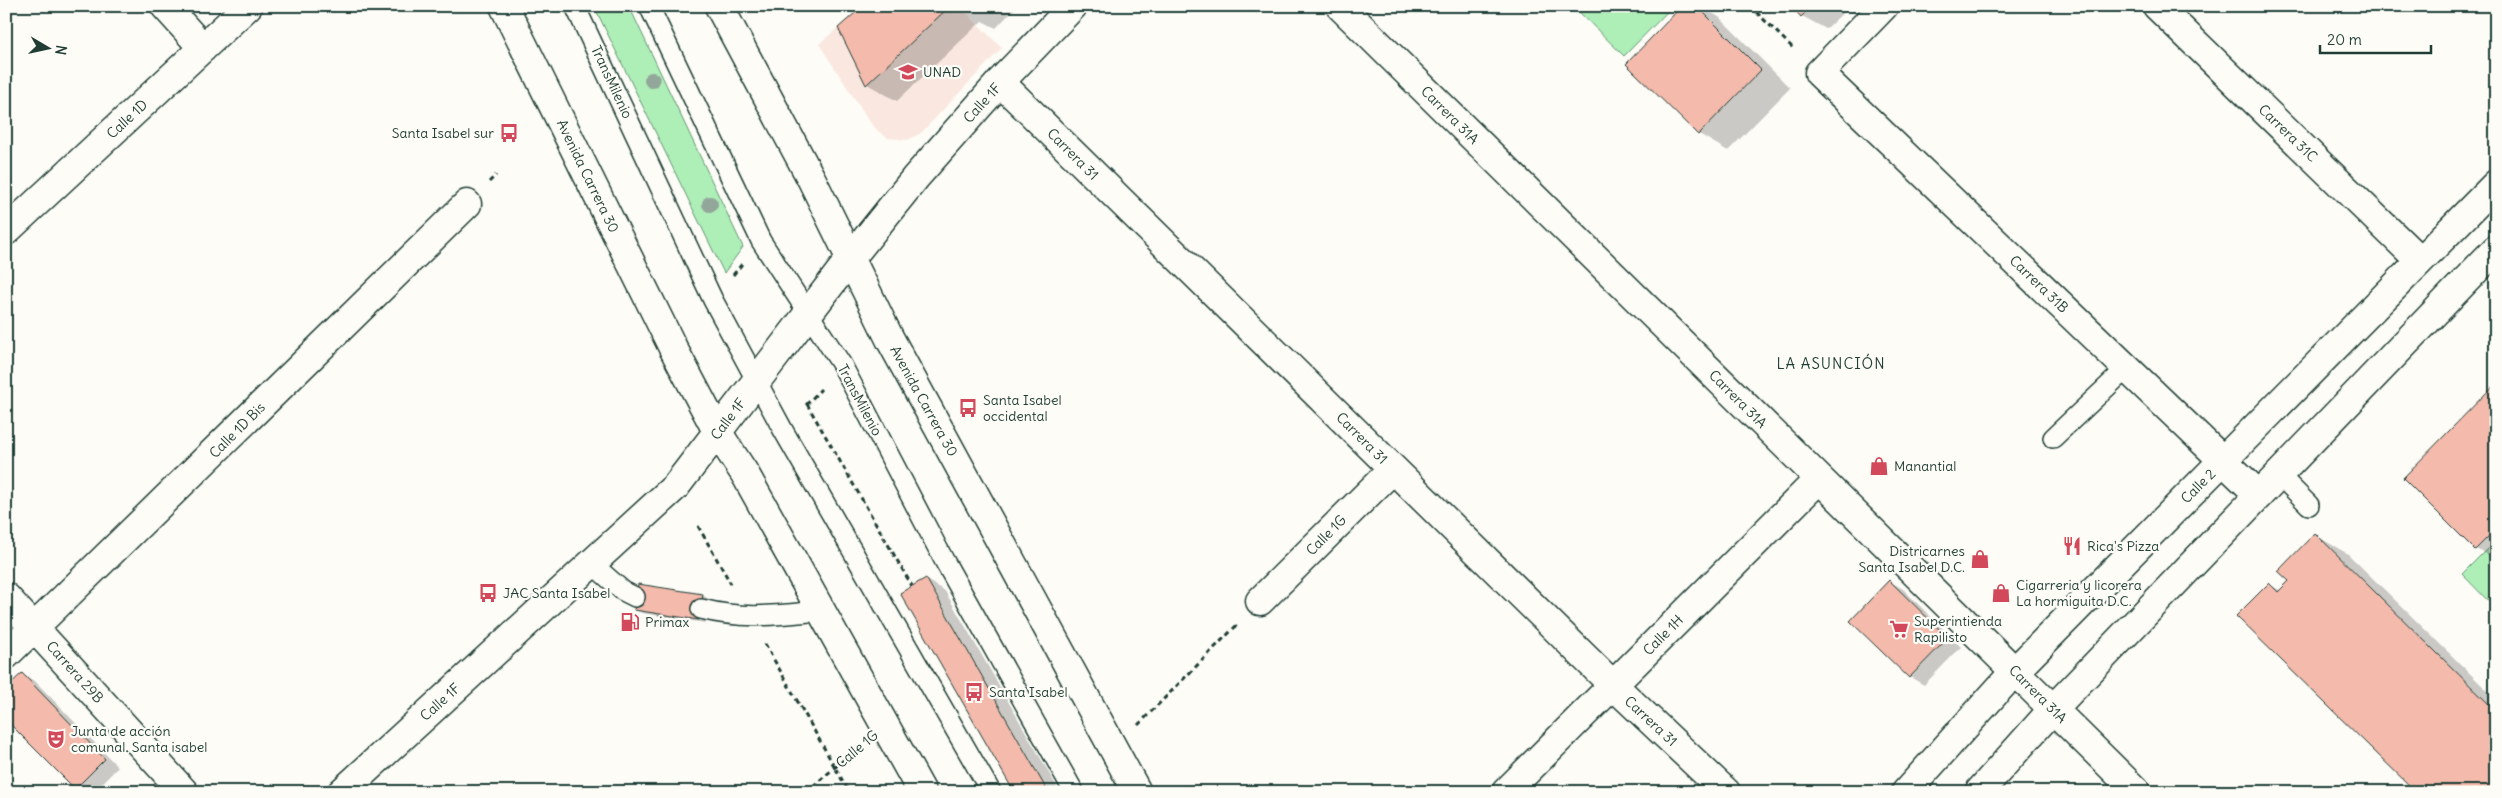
<svg xmlns="http://www.w3.org/2000/svg" width="2502" height="798" viewBox="0 0 2502 798" font-family="Delius,sans-serif">
  <style>
    .built { fill: #fae8e0 }
    .green { fill: #aeeeb7; stroke: #669676 }
    .shadow { fill: #0003 }
    .building { fill: #f4baac; stroke: #1f3d34 }
    .lines { fill: none; stroke-linecap: round; stroke-linejoin: round }
    .lane-casing { stroke: #1f3d34; stroke-width: 22 }
    .street-casing { stroke: #1f3d34; stroke-width: 31 }
    .secondary-casing { stroke: #1f3d34; stroke-width: 31 }
    .highway-casing { stroke: #1f3d34; stroke-width: 31 }
    .path { stroke: #1f3d34; stroke-width: 3; stroke-dasharray: 5 4; stroke-linecap: butt }
    .lane { stroke: #fdfcf7; stroke-width: 19 }
    .street { stroke: #fdfcf7; stroke-width: 28 }
    .secondary { stroke: #fdfcf7; stroke-width: 28 }
    .highway { stroke: #fdfcf7; stroke-width: 28 }
    .tree { fill: #93a69a }
    .labels { text-anchor: middle; dominant-baseline: central; stroke-width: 4.5; stroke-linejoin: round; paint-order: stroke }
    .poi-label { font-size: 14px; fill: #1f3d34; stroke: #fdfcf7; text-anchor: start }
    .street-label { font-size: 14px; fill: #1f3d34; stroke: #fdfcf7 }
    .neighbourhood-label { font-size: 15px; letter-spacing: 1px; fill: #1f3d34; stroke: #fdfcf7 }
  </style>
  <rect width="100%" height="100%" fill="#fdfcf7"/>
  <filter id="ink" filterUnits="userSpaceOnUse"><feTurbulence type="fractalNoise" baseFrequency=".02" numOctaves="2"/><feDisplacementMap in="SourceGraphic" scale="10" xChannelSelector="R" yChannelSelector="G"/><feConvolveMatrix kernelMatrix="1 2 1 2 8 2 1 2 1" color-interpolation-filters="sRGB"/></filter>
  <g filter="url(#ink)">
    <path class="built" d="M863,6H959L1002,48L921,133L908,140L888,138L879,132L869,121L819,44Z"/>
    <path class="green" d="M594,6H629L743,247L724,273Z
      M1573,6H1673L1624,56Z
      M2496,540V609L2462,574Z"/>
    <path class="shadow" d="M865,6H1017L996,28L982,21L897,101L867,84Z
      M1684,6H1700L1719,17L1790,88L1728,151L1699,134Z
      M1793,6H1850L1826,29L1802,16Z
      M2496,385V560L2476,549Z
      M2315,535L2348,554L2496,699V792L2269,584L2281,591L2290,581Z
      M926,579L945,591L1060,792H1016Z
      M1889,581L1903,589L1961,647L1924,685L1910,677L1851,620Z
      M702,595L709,599L705,623L642,613L635,610Z
      M22,674L36,682L118,767L94,792H81L75,788Z"/>
    <path class="building" d="M863,6H950L866,85L838,28Z
      M1682,6H1697L1761,70L1698,135L1626,64Z
      M1791,6H1812L1801,17Z
      M2496,383V529L2475,550L2403,478Z
      M2315,533L2496,711V792H2416L2236,616L2269,583L2278,592L2289,581L2278,571Z
      M926,578L1048,792H1014L900,593Z
      M1889,580L1948,638L1909,678L1850,621Z
      M638,584L703,594L699,620L634,610Z
      M22,673L105,759L75,789L6,720V688Z"/>
    <g class="lines">
      <g class="lane-casing">
        <path id="lane" d="M575,6L713,300L783,430L991,792
          M649,6L761,241L842,365L945,562L1074,792
          M2053,438L2127,368
          M2278,474L2309,505
          M591,563L623,591L635,597
          M701,609C744,620 777,615 821,611"/>
      </g>
      <g class="street-casing">
        <path id="street" d="M165,6L203,48
          M1340,6L2137,792
          M1884,6L1819,73L2259,495
          M2157,6L2419,260
          M1000,82L1613,685L1726,792
          M6,231L248,6
          M6,597L184,792
          M1260,601L1393,469
          M6,655L467,204
          M1506,792L1819,479"/>
      </g>
      <g class="secondary-casing">
        <path id="secondary" d="M342,792L676,486L850,259L916,177L1000,82L1073,6
          M1906,792L2015,671L2496,184
          M1979,792L2053,709L2496,249"/>
      </g>
      <g class="highway-casing">
        <path id="highway" d="M504,6L673,348L718,433L745,474L922,792
          M719,6L812,180L890,339L1137,792"/>
      </g>
      <path class="path" d="M1750,6L1795,50
        M489,182L496,175
        M733,275L742,264
        M807,404L912,586
        M806,405L821,389
        M698,526L731,584
        M765,644L849,792
        M1138,725L1237,625
        M806,792L859,747"/>
      <use href="#lane" class="lane"/>
      <use href="#street" class="street"/>
      <use href="#secondary" class="secondary"/>
      <use href="#highway" class="highway"/>
    </g>
    <g class="tree">
      <circle cx="652" cy="80" r="8"/>
      <circle cx="710" cy="204" r="8"/>
    </g>
  </g>
  <defs>
    <g id="university-bare" transform="scale(1.5)"><path d="M0-5L7-2L0 1L-7-2ZM-4 1L0 2.5L4 1V4Q0 6-4 4Z" fill="#d1495b" stroke="#fdfcf7" stroke-width="2.5" paint-order="stroke"/></g>
    <g id="bus-bare" transform="scale(1.5)"><path d="M-5-6H5V4H4V6H2V4H-2V6H-4V4H-5ZM-3.5-4V0h7V-4ZM-3.5 1.2v1.5H-2V1.2ZM2 1.2v1.5H3.5V1.2Z" fill="#d1495b" stroke="#fdfcf7" stroke-width="2.5" paint-order="stroke"/></g>
    <g id="shop-bare" transform="scale(1.5)"><path d="M-5-2.5h2.3a2.7 3.5 0 0 1 5.4 0H5L5.5 6h-11ZM-1.5-2.5h3a1.5 2.3 0 0 0-3 0Z" fill="#d1495b" stroke="#fdfcf7" stroke-width="2.5" paint-order="stroke"/></g>
    <g id="restaurant-bare" transform="scale(1.5)"><path d="M-5-6h1v4h1v-4h1v4h1v-4h1v5L-1.5 .5V6h-2V.5L-5-1ZM5-6V6H3V1.5H1.5Q1.5-4 5-6Z" fill="#d1495b" stroke="#fdfcf7" stroke-width="2.5" paint-order="stroke"/></g>
    <g id="fuel-bare" transform="scale(1.5)"><path d="M-5.5-6h7V0h2V4h1.3V-2.5L3-4.5l.8-.8L6-3V5H2.5V1h-1V6h-7ZM-4.2-4.7v3.2H.2V-4.7Z" fill="#d1495b" stroke="#fdfcf7" stroke-width="2.5" paint-order="stroke"/></g>
    <g id="supermarket-bare" transform="scale(1.5)"><path d="M-6-5.5h2.5l.6 2H6L4.5 2H-2.5L-4.4-4H-6ZM-1.5 3.2a1.3 1.3 0 1 0 .1 0ZM3 3.2a1.3 1.3 0 1 0 .1 0Z" fill="#d1495b" stroke="#fdfcf7" stroke-width="2.5" paint-order="stroke"/></g>
    <g id="theatre-bare" transform="scale(1.5)"><path d="M-5-5.5Q0-4 5-5.5V0Q5 5 0 6Q-5 5-5 0ZM-3.3-2.5H-1v1.5H-3.3ZM1-2.5H3.3v1.5H1ZM-2.8 1Q0 5.5 2.8 1Z" fill="#d1495b" stroke="#fdfcf7" stroke-width="2.5" paint-order="stroke"/></g>
  </defs>
  <g fill-rule="evenodd">
    <use href="#university-bare" x="908" y="72"/>
    <use href="#bus-bare" x="509" y="133"/>
    <use href="#bus-bare" x="968" y="408"/>
    <use href="#shop-bare" x="1879" y="466"/>
    <use href="#restaurant-bare" x="2072" y="546"/>
    <use href="#shop-bare" x="1980" y="559"/>
    <use href="#bus-bare" x="488" y="593"/>
    <use href="#shop-bare" x="2001" y="593"/>
    <use href="#fuel-bare" x="630" y="622"/>
    <use href="#supermarket-bare" x="1899" y="629"/>
    <use href="#bus-bare" x="974" y="692"/>
    <use href="#theatre-bare" x="56" y="739"/>
  </g>
  <g class="labels">
    <g class="poi-label">
      <text x="923" y="72">UNAD</text>
      <text x="494" y="133" text-anchor="end">Santa Isabel sur</text>
      <text x="983" y="400">Santa Isabel<tspan x="983" dy="16">occidental</tspan></text>
      <text x="1894" y="466">Manantial</text>
      <text x="2087" y="546">Rica's Pizza</text>
      <text x="1965" y="551" text-anchor="end">Districarnes<tspan x="1965" dy="16">Santa Isabel D.C.</tspan></text>
      <text x="2016" y="585">Cigarreria y licorera<tspan x="2016" dy="16">La hormiguita D.C.</tspan></text>
      <text x="503" y="593">JAC Santa Isabel</text>
      <text x="1914" y="621">Superintienda<tspan x="1914" dy="16">Rapilisto</tspan></text>
      <text x="645" y="622">Primax</text>
      <text x="989" y="692">Santa Isabel</text>
      <text x="71" y="731">Junta de acción<tspan x="71" dy="16">comunal. Santa isabel</tspan></text>
    </g>
    <g class="street-label">
      <text transform="translate(612 82) rotate(65)">TransMilenio</text>
      <text transform="translate(982 103) rotate(-48)">Calle 1F</text>
      <text transform="translate(1450 115) rotate(45)">Carrera 31A</text>
      <text transform="translate(127 119) rotate(-43)">Calle 1D</text>
      <text transform="translate(2288 133) rotate(44)">Carrera 31C</text>
      <text transform="translate(1073 154) rotate(45)">Carrera 31</text>
      <text transform="translate(588 176) rotate(64)">Avenida Carrera 30</text>
      <text transform="translate(2039 284) rotate(44)">Carrera 31B</text>
      <text transform="translate(1738 399) rotate(45)">Carrera 31A</text>
      <text transform="translate(860 400) rotate(62)">TransMilenio</text>
      <text transform="translate(924 401) rotate(61)">Avenida Carrera 30</text>
      <text transform="translate(728 419) rotate(-53)">Calle 1F</text>
      <text transform="translate(237 430) rotate(-45)">Calle 1D Bis</text>
      <text transform="translate(1362 438) rotate(45)">Carrera 31</text>
      <text transform="translate(2198 486) rotate(-45)">Calle 2</text>
      <text transform="translate(1326 535) rotate(-45)">Calle 1G</text>
      <text transform="translate(1663 635) rotate(-45)">Calle 1H</text>
      <text transform="translate(75 672) rotate(48)">Carrera 29B</text>
      <text transform="translate(2038 694) rotate(45)">Carrera 31A</text>
      <text transform="translate(440 702) rotate(-42)">Calle 1F</text>
      <text transform="translate(1651 721) rotate(43)">Carrera 31</text>
      <text transform="translate(857 749) rotate(-40)">Calle 1G</text>
    </g>
    <g class="neighbourhood-label">
      <text x="1831" y="363">LA ASUNCIÓN</text>
    </g>
  </g>
  <rect width="2502" height="798" fill="none" stroke="#fdfcf7" stroke-width="25"/>
  <rect x="12" y="12" width="2477" height="773" fill="none" stroke="#1f3d34" stroke-width="2" filter="url(#ink)"/>
  <g transform="translate(48 48) rotate(99)" stroke="#fdfcf7" stroke-width="4" paint-order="stroke">
  <path d="M0-4L9 19L0 12L-9 19Z" fill="#1f3d34"/>
  <text y="-8" font-size="14" font-weight="bold" text-anchor="middle" fill="#1f3d34">N</text>
  </g>
  <path d="M2320 45v8h111v-8" fill="none" stroke="#1f3d34" stroke-width="2.5"/>
  <text x="2327" y="45" font-size="15" fill="#1f3d34" stroke="#fdfcf7" stroke-width="4" paint-order="stroke">20 m</text>
</svg>
